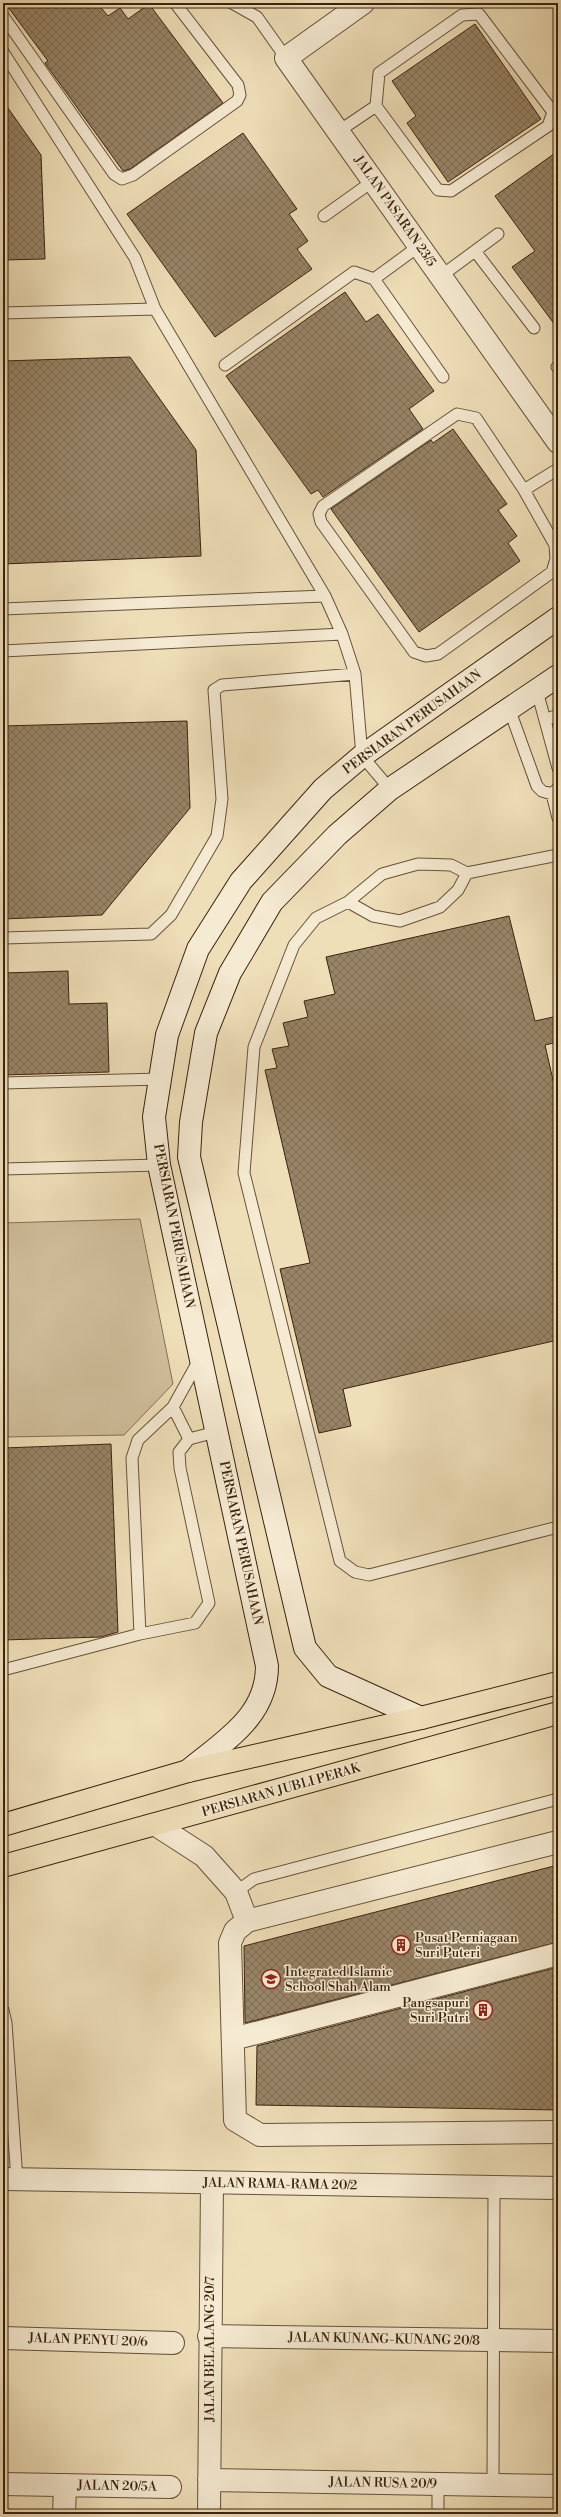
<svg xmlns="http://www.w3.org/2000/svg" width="561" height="2517" viewBox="0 0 561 2517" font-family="'Libre Bodoni',serif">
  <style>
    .green { fill: #d0bf9c; stroke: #857055 }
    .building { fill: url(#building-cross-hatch); stroke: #3a220e }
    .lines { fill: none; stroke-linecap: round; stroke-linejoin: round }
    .service-casing { stroke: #675139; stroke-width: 13 }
    .minor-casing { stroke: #675139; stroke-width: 24 }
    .secondary-casing { stroke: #3a220e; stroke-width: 24 }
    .primary-casing { stroke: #3a220e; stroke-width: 24 }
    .service { stroke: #f5ead2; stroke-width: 11 }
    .minor { stroke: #f5ead2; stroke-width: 22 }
    .secondary { stroke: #f5ead2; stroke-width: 22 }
    .primary { stroke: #efdfb9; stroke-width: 22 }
    .labels { text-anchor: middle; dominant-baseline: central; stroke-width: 3; stroke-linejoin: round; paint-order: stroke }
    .street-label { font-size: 13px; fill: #3a220e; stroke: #f5ead2 }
    .poi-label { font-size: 13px; fill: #3a220e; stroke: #f5ead2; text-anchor: start }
  </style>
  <defs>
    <pattern id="building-cross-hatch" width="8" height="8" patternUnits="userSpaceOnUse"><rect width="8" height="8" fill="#988467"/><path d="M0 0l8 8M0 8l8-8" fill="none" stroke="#7d6c53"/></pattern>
  </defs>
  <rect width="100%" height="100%" fill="#efdfb9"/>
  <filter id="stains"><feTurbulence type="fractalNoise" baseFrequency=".005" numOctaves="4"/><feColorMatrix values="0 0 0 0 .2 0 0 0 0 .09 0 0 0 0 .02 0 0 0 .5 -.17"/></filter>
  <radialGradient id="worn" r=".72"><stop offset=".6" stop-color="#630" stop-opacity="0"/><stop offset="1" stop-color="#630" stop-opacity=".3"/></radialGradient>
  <path class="green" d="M140,1219L173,1384L124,1435L3,1437V1223Z"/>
  <path class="building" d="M5,3H82L88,8L97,3L108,16L120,8L128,19L149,4L223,103L130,169L123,171L45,63L48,61Z
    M475,24L541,119L448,182L407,123L416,116L392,81Z
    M3,101L41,155L45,259L3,260Z
    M243,133L297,209L289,214L308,241L297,249L312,269L215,337L127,214Z
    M558,151V329L512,267L535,251L495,196Z
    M345,292L366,322L378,314L434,391L409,409L423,429L323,497L318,490L311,494L226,376Z
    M130,357L196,450L201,556L3,564V361Z
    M453,429L507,504L498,510L517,536L508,543L520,561L419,632L331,509L431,440L433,443Z
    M187,721L190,808L102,915L3,919V726Z
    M509,916L535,1021L558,1016V1042L545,1045L558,1102V1340L343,1389L351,1426L319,1433L280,1269L310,1263L265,1070L277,1068L272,1049L289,1046L283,1023L308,1017L304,1001L335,994L326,957Z
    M68,971L69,1004L107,1003L109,1072L3,1075V973Z
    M111,1444L118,1632L101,1637L3,1640V1448Z
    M558,1865V1942L245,2023L244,1946Z
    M558,1967V2110L256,2105L257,2046Z"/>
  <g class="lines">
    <g class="service-casing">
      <path id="service" d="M232,3L257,17L286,58
        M3,16L114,174L122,179L133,175L237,101L240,95L238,85L175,3
        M3,52L135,258L155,309
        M339,131L376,106L379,73L462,15L479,14L553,112L548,126L451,191L438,190L376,106
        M324,216L373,181
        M475,251L534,328
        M441,276L498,234
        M374,279L443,377
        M3,313L155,309L325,596L342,634L355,674L362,756L390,789
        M225,365L354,272L374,279L419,246
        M557,367L558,368
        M457,414L476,418L524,490L555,545L556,559L552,572L438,654L426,656L414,652L321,522L319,514L323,506Z
        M524,490L558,469
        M3,609L325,596
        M3,651L342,634
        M537,691L558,768
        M510,711L537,786L542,791L552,794L558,788
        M545,720L558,715
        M552,794L558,818
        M558,855L467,873L451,865L418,864L382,874L348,902L316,918L294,945L254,1047L244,1173L340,1561L355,1572L369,1575L558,1527
        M348,902L373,916L400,921L440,907L458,890L467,873
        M3,938L151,934L171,915L217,836L222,799L214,690L222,685L355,674
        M3,1083L161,1079
        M3,1169L159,1165
        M199,1360L173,1407L138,1440L132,1458L140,1634L195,1623L209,1603L180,1468L179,1452L189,1439L216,1432
        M173,1407L189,1439
        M3,1670L140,1634
        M236,1892L254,1879L558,1799
        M3,2010L6,2023L17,2180
        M493,2485L494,2187
        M438,2514V2484"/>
    </g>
    <g class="minor-casing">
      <path id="minor" d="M363,3L286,58L558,442
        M156,1825L204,1856L236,1892L247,1921
        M558,1842L247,1921L235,1931L230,1943L235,2120L260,2135L558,2132
        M233,2039L558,1954
        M3,2179L558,2188
        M209,2336L558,2341
        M3,2338L173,2343
        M209,2480L558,2486
        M3,2484L170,2487
        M64,2514L65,2485
        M209,2514L212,2183"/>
    </g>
    <g class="secondary-casing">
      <path id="secondary" d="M421,1718L328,1676L305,1648L189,1157L191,1122L206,1033L230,973L272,902L337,835L390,789L558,676
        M188,1771C224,1741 267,1717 267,1666L159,1165L154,1117L167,1035L198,949L241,881L323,789L362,756L558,618"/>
    </g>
    <g class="primary-casing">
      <path id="primary" d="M3,1825L188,1771L421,1718L558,1683
        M3,1866L558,1713"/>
    </g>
    <use href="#service" class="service"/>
    <use href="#minor" class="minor"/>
    <use href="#secondary" class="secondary"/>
    <use href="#primary" class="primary"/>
  </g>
  <defs>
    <g id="building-ring" transform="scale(1)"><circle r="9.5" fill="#f5ead2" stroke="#8f2418" stroke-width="1.5"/><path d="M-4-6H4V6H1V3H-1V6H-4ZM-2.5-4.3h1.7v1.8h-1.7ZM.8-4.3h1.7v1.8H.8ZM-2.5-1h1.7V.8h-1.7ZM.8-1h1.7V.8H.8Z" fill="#8f2418"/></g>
    <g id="school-ring" transform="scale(1)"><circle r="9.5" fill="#f5ead2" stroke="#8f2418" stroke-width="1.5"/><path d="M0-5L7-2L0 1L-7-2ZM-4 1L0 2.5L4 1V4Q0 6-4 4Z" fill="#8f2418"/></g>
  </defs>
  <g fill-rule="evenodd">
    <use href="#building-ring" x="401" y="1945"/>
    <use href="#school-ring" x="271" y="1979"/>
    <use href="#building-ring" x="483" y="2010"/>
  </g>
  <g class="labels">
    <g class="street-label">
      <text transform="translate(395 211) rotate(55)">JALAN PASARAN 23/5</text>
      <text transform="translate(412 722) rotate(-36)">PERSIARAN PERUSAHAAN</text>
      <text transform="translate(174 1226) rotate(79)">PERSIARAN PERUSAHAAN</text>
      <text transform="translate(241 1543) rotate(78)">PERSIARAN PERUSAHAAN</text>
      <text transform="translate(281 1790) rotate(-16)">PERSIARAN JUBLI PERAK</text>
      <text transform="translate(280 2184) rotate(1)">JALAN RAMA-RAMA 20/2</text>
      <text transform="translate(384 2339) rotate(1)">JALAN KUNANG-KUNANG 20/8</text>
      <text transform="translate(88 2340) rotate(2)">JALAN PENYU 20/6</text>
      <text transform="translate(210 2349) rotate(-90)">JALAN BELALANG 20/7</text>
      <text transform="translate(383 2483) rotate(1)">JALAN RUSA 20/9</text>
      <text transform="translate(117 2486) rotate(1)">JALAN 20/5A</text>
    </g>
    <g class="poi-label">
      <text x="415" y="1938">Pusat Perniagaan<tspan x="415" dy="15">Suri Puteri</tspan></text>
      <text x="285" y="1972">Integrated Islamic<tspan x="285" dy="15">School Shah Alam</tspan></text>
      <text x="469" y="2003" text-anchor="end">Pangsapuri<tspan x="469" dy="15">Suri Putri</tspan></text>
    </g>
  </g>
  <rect width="561" height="2517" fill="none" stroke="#efdfb9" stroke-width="16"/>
  <rect x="4" y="4" width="553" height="2509" fill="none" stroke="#3a220e" stroke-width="2"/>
  <rect x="8" y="8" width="545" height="2501" fill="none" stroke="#3a220e"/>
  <rect width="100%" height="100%" filter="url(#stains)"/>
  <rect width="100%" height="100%" fill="url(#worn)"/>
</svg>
